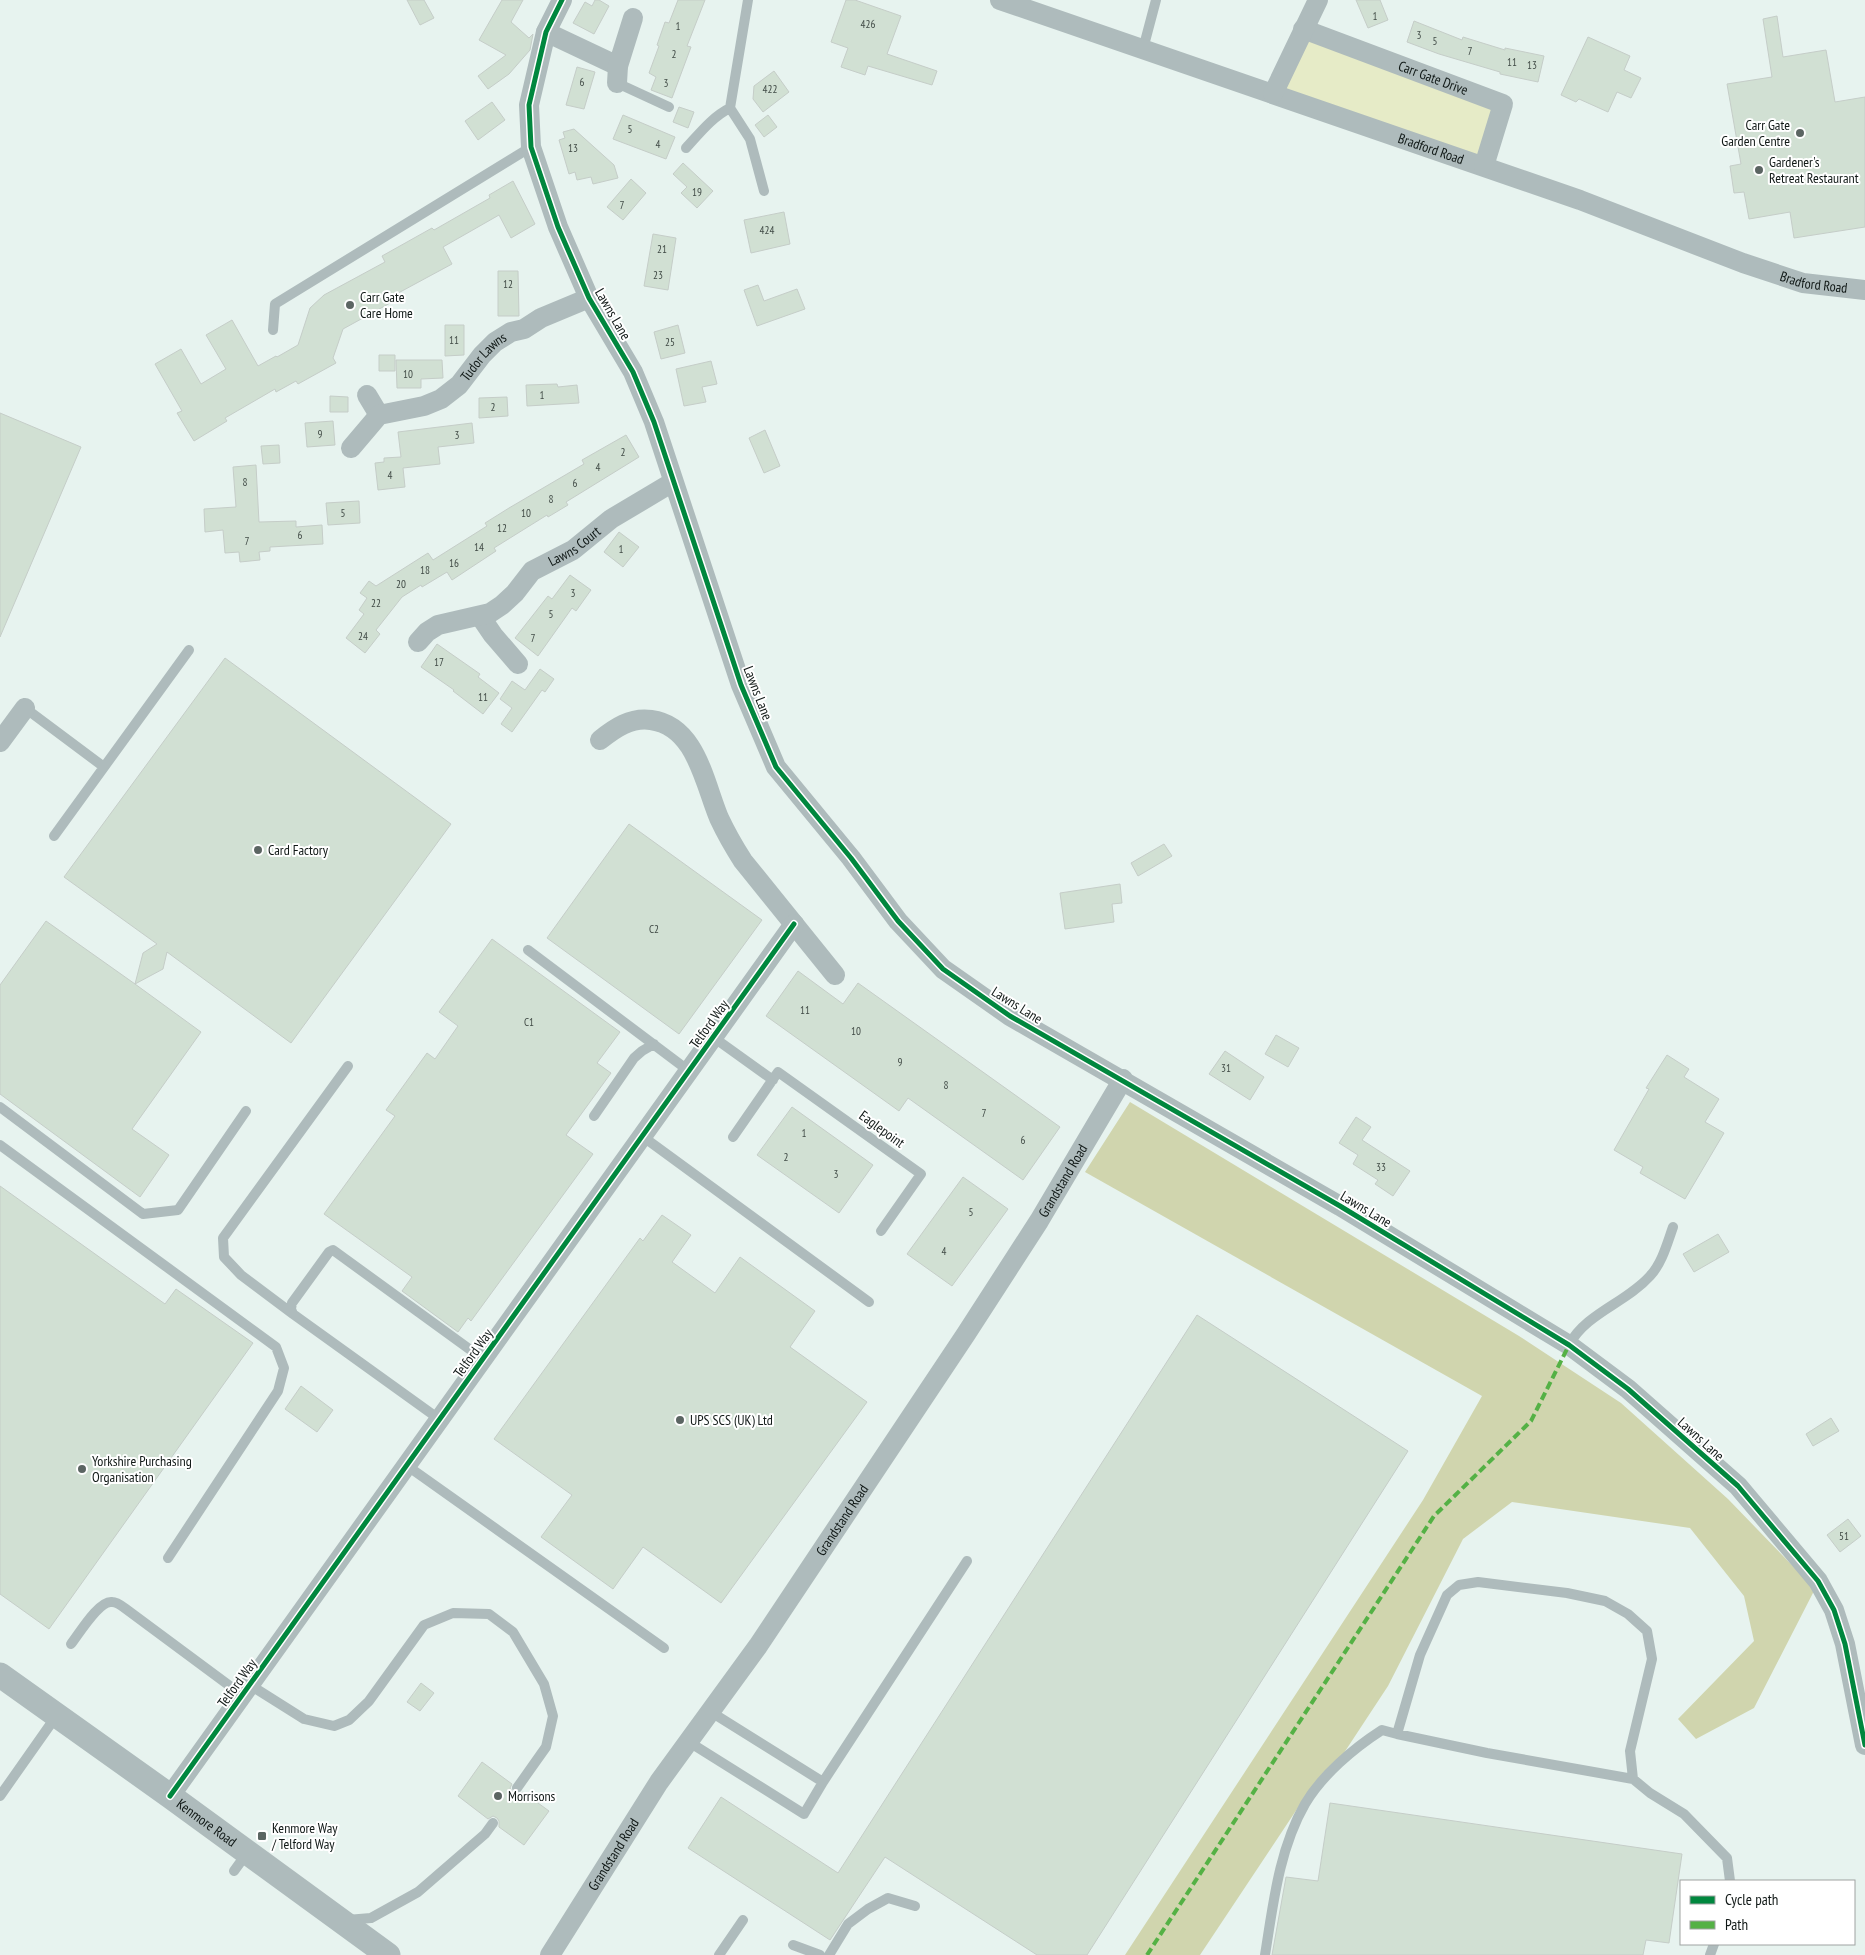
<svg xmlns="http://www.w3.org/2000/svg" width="1865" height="1955" viewBox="0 0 1865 1955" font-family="'PT Sans Narrow',sans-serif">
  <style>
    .green { fill: #e6ebc7 }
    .forest { fill: #d0d5ae }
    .building { fill: #d1e0d3; stroke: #c5cdc8 }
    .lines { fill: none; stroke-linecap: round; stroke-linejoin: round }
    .service { stroke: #aebbbc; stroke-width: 10 }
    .minor { stroke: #aebbbc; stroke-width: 20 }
    .tertiary { stroke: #aebbbc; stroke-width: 25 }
    .quiet { stroke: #54b145; stroke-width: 4; stroke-dasharray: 8 4; stroke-linecap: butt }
    .cycleway-casing { stroke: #fff; stroke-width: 8 }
    .cycleway { stroke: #00873e; stroke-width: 5 }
    .poi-dot { fill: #5b6562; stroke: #fff; stroke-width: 2 }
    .labels { text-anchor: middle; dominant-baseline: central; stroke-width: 4; stroke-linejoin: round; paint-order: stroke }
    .number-label { font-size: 11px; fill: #414b46 }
    .street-label { font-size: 14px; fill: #101816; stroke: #fff }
    .poi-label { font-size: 14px; fill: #101816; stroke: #fff; text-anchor: start }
  </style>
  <rect width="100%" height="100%" fill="#e7f3ef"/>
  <path class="green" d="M1303,29L1503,104L1484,166L1273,94Z"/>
  <path class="forest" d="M1130,1102L1519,1336L1621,1403L1728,1499L1815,1589L1754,1708L1696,1739L1678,1719L1754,1641L1744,1596L1690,1528L1512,1502L1463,1539L1388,1686L1338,1762L1305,1797L1200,1955H1125L1423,1500L1482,1396L1085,1172Z"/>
  <path class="building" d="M407,0H424L434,18L420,25Z
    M502,0H523L511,22L529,38L533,34L530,50L509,74L488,89L478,76L506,55L479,40Z
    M595,0H599L609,6L594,34L573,23L585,2L592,6Z
    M678,0H705L687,46L691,47L672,98L651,90L656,77L649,73L659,46L657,45L665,22L669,23Z
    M846,0H855L901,16L887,54L937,71L932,85L868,66L865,75L841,67L848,48L831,42Z
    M1356,0H1380L1388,20L1368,28Z
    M1777,16L1783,57L1826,50L1835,102L1865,97V227L1794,238L1790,212L1749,219L1744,192L1734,193L1730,166L1741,164L1727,84L1772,77L1763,19Z
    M1414,21L1462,40L1463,37L1505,50V48L1544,56L1538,82L1500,74V72L1439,54L1407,42Z
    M1588,37L1630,56L1624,70L1641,78L1631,98L1617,92L1608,112L1579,99L1576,102L1561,95Z
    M577,67L595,72L584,109L566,105Z
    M774,71L789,92L763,112L753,99L754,86Z
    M492,102L505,120L478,140L465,121Z
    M679,107L694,112L688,128L673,122Z
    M623,115L675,137L666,159L613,139Z
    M768,115L777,127L764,137L755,125Z
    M574,129L614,165L618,178L593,184L591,177L577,180L575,172L569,174L559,140L565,138L563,132Z
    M683,163L713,191L697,208L681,193L687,187L673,174Z
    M631,179L646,193L623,220L607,207Z
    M513,181L535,224L511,238L499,215L443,247L452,264L389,298L392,302L343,329L333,358L336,363L298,384L296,381L276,392L275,389L225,418L227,421L194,441L177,413L182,411L155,364L181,349L201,384L226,369L206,335L232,320L258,366L276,356L277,357L298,345L310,308L324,295L385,262L382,256L432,228L434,230L490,198L489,195Z
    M784,212L790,244L751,253L744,220Z
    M653,234L676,238L668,290L644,286Z
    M498,271H518L519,316H498Z
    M758,285L764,301L797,289L805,309L757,326L744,290Z
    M445,325H464V355L445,356Z
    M678,325L685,353L661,359L654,332Z
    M379,355H395V371H379Z
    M396,360H442L443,378L421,379V388H397Z
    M711,361L717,384L702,387L706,402L684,406L676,369Z
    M557,384L558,387L577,385L579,403L527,406L526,385Z
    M330,396L348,397V412H330Z
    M507,397L508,416L479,418V398Z
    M0,413L81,447L0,637Z
    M333,421L335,445L307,447L305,423Z
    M472,423L474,443L438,447L440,464L403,468L405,487L378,490L375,463L384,462V458L401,457L398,432Z
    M765,430L780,466L764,473L749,438Z
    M626,435L639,457L566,502L568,505L548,517L547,515L494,548L496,551L452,580L447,572L422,587L421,585L402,597L376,630L380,634L365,653L346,638L364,614L359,610L367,598L360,593L369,581L376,586L428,553L433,560L487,526L485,523L509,508L584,464L582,460Z
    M279,445L280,463L263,464L261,446Z
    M256,465L259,522L296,521V527L322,525L323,544L270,547V551L259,552L260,560L240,562L239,552L225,553L223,530L205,532L204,509L236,507L233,467Z
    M359,501L360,523L328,525L326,503Z
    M619,532L639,547L623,567L604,552Z
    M570,575L591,590L576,611L572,608L538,656L515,638L548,596L552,599Z
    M437,644L480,674L478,677L499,693L483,714L453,691L454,690L421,667Z
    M225,658L451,824L291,1043L167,952L163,969L135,984L201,1032L132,1129L169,1155L140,1197L0,1094V985L46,921L135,984L143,953L157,944L64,877Z
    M540,669L554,679L545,692L542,690L512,732L501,724L512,708L500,699L512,681L525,690Z
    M629,824L762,920L679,1034L547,938Z
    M1164,844L1172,856L1138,876L1131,863Z
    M1120,884L1122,903L1112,904L1114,922L1065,929L1060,893Z
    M492,939L620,1032L597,1063L611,1073L566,1135L593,1154L471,1321L468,1318L458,1332L402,1291L412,1277L324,1214L395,1116L386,1110L427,1053L435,1059L458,1026L439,1012Z
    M798,971L843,1004L858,983L1060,1127L1023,1180L908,1098L899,1111L766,1016Z
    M1276,1035L1299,1048L1288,1067L1265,1054Z
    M1225,1051L1264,1077L1250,1100L1209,1074Z
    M1667,1055L1689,1069L1684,1077L1719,1099L1705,1122L1724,1133L1685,1199L1640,1173L1643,1167L1614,1150L1649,1089L1646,1088Z
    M792,1107L873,1165L839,1213L757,1155Z
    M1356,1117L1371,1127L1362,1140L1410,1171L1393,1196L1375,1184L1378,1180L1353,1164L1358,1155L1339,1143Z
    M963,1177L1008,1209L952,1286L907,1254Z
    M0,1186L165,1304L176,1289L253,1343L49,1629L0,1594Z
    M662,1215L691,1235L672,1262L715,1293L740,1257L815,1311L790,1347L867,1402L721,1603L643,1547L613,1589L541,1537L572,1495L494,1439L640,1238L643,1241Z
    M1718,1234L1729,1252L1694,1272L1683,1254Z
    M1197,1315L1408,1451L1087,1955H1037L885,1857L830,1940L688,1848L721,1797L838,1873Z
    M301,1386L333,1410L317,1432L285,1409Z
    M1831,1418L1839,1431L1813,1446L1806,1434Z
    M1848,1519L1861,1536L1840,1552L1827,1535Z
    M421,1683L434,1693L420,1711L407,1702Z
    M482,1762L512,1784L510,1788L513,1793L517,1795L523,1792L549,1811L524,1845L499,1827V1821L497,1818L493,1816L488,1819L458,1796Z
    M1330,1803L1682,1854L1669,1943L1646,1940L1643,1955H1272L1286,1877L1318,1881Z"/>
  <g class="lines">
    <path class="service" d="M748,0L730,108L750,139L764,191
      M1143,49L1156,0
      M617,83L669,107
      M686,148C699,134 712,117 730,108
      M273,330L275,304L531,147
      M25,708L104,767
      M54,836L189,650
      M528,950L689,1071
      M713,1037L773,1080
      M0,1107L143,1214L178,1210L246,1111
      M594,1116L634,1058L642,1051L654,1044
      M642,1136L869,1302
      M733,1137L778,1072L921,1174L881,1231
      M0,1145L276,1347L284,1368L278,1391L168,1558
      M293,1314L241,1275L224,1257L223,1238L348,1066
      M1569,1345C1586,1313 1626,1303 1650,1276C1662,1263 1667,1244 1673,1227
      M439,1419L293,1314L291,1309L292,1303L329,1252L333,1250L483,1359
      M406,1465L664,1648
      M71,1644C79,1634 99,1600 112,1602C117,1602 122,1606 126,1609L242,1695
      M250,1685L304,1719L334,1726L349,1720L369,1701L424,1625L453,1613L489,1614L513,1632L544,1684L553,1716L546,1747L517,1788
      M711,1712L823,1782L967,1561
      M689,1742L804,1814L823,1782
      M1633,1779L1630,1751L1652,1659L1647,1631L1628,1614L1605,1601L1567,1593L1478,1582L1459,1585L1447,1595L1420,1655L1397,1734L1487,1753L1633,1779L1650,1793L1684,1814L1727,1858L1730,1881
      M0,1796L57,1715
      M234,1871L247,1853
      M347,1920L371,1918L418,1892L485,1834L493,1823
      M793,1945L820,1955
      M719,1955L743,1920
      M829,1955L848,1924L868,1909L888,1898L915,1906
      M1265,1955C1273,1905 1279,1849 1305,1804C1322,1775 1354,1748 1382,1730L1397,1734
      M1710,1955L1714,1944"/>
    <g class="minor">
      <path d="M562,0L546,32L529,105L531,147L558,227L589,298L633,372L654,422L741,685L776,767L851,858L898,921L943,969L1010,1016L1340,1206L1569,1345L1628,1389L1738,1486L1818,1581L1834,1610L1845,1644L1865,1745"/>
      <path id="s1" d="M1000,0L1580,200L1743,263L1803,283L1865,290"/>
      <path id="s2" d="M1303,29L1503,104L1484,166"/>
      <path d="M546,32L618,66"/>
      <path d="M617,83L618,66L633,18"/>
      <path d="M1273,94L1318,0"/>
      <path d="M367,395L379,415"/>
      <path id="s3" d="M351,448L379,415L424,406L441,399L459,385L482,355L495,342L511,332L524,329L541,318L589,298"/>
      <path d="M480,616L493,635L518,664"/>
      <path id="s4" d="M418,642L427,632L438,625L490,613L502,605L515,593L532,571L573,550L611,519L673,482"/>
      <path d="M600,740C615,728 631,717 651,720C696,726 704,782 719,818C726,833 734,847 743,861L835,975"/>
      <path d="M0,742L25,708"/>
      <path d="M170,1796L794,924"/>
      <path id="s5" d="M550,1955L659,1782L758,1646L966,1334L1039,1221L1123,1079"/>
    </g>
    <path class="tertiary" id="s6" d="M0,1675L170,1796L388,1955"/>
    <path class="quiet" d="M1147,1955L1434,1516L1531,1421L1569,1345"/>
    <g class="cycleway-casing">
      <path id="cycleway" d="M562,0L546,32L529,105L531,147L558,227L589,298L633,372L654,422L741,685L776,767L851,858L898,921L943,969L1010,1016L1340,1206L1569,1345L1628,1389L1738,1486L1818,1581L1834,1610L1845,1644L1865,1745
        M170,1796L794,924"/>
    </g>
    <use href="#cycleway" class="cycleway"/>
  </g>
  <g class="poi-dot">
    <circle cx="1800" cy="133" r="5"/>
    <circle cx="1759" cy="170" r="5"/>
    <circle cx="350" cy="305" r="5"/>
    <circle cx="258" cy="850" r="5"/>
    <circle cx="680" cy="1420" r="5"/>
    <circle cx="82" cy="1469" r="5"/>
    <circle cx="498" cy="1796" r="5"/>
    <rect x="257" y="1831" width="10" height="10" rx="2.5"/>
  </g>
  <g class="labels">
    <g class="number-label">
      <text x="1375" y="16">1</text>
      <text x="868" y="24">426</text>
      <text x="678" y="26">1</text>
      <text x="1419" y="35">3</text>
      <text x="1435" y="41">5</text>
      <text x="1470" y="51">7</text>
      <text x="674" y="54">2</text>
      <text x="1512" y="62">11</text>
      <text x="1532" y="65">13</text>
      <text x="582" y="82">6</text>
      <text x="666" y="83">3</text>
      <text x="770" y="89">422</text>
      <text x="630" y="129">5</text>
      <text x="658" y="144">4</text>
      <text x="573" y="148">13</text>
      <text x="697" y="192">19</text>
      <text x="622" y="205">7</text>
      <text x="767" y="230">424</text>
      <text x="662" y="249">21</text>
      <text x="658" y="275">23</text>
      <text x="508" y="284">12</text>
      <text x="454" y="340">11</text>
      <text x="670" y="342">25</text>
      <text x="408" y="374">10</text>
      <text x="542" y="395">1</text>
      <text x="493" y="407">2</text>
      <text x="320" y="434">9</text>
      <text x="457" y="435">3</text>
      <text x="623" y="452">2</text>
      <text x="598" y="467">4</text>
      <text x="390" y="475">4</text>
      <text x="245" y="482">8</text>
      <text x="575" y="483">6</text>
      <text x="551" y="499">8</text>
      <text x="343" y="513">5</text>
      <text x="526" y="513">10</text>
      <text x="502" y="528">12</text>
      <text x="300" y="535">6</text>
      <text x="247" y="541">7</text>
      <text x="479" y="547">14</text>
      <text x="621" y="549">1</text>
      <text x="454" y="563">16</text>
      <text x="425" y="570">18</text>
      <text x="401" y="584">20</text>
      <text x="573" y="593">3</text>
      <text x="376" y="603">22</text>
      <text x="551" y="614">5</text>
      <text x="363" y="636">24</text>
      <text x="533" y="638">7</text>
      <text x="439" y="662">17</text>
      <text x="483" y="697">11</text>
      <text x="654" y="929">C2</text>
      <text x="805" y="1010">11</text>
      <text x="529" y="1022">C1</text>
      <text x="856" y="1031">10</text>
      <text x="900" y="1062">9</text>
      <text x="1226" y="1068">31</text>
      <text x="946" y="1085">8</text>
      <text x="984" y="1113">7</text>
      <text x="804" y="1133">1</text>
      <text x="1023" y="1140">6</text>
      <text x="786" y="1157">2</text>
      <text x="1381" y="1167">33</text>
      <text x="836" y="1174">3</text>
      <text x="971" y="1212">5</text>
      <text x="944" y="1251">4</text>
      <text x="1844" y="1536">51</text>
    </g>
    <g class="street-label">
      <text stroke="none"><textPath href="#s2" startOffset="139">Carr Gate Drive</textPath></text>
      <text stroke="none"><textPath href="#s1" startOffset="456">Bradford Road</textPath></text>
      <text stroke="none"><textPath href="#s1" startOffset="862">Bradford Road</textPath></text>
      <text transform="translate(613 314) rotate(60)">Lawns Lane</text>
      <text stroke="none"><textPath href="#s3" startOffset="168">Tudor Lawns</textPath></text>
      <text stroke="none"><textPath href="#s4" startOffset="189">Lawns Court</textPath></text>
      <text transform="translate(758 693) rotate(69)">Lawns Lane</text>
      <text transform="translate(1017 1005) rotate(32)">Lawns Lane</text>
      <text transform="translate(709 1024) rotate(-54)">Telford Way</text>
      <text transform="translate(882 1129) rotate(36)">Eaglepoint</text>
      <text stroke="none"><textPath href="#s5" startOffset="929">Grandstand Road</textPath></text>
      <text transform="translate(1366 1209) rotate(31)">Lawns Lane</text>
      <text transform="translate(473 1353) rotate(-54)">Telford Way</text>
      <text transform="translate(1701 1439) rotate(42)">Lawns Lane</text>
      <text stroke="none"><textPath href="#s5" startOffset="524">Grandstand Road</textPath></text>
      <text transform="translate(237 1683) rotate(-54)">Telford Way</text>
      <text stroke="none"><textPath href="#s6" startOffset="254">Kenmore Road</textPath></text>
      <text stroke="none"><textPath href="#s5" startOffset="119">Grandstand Road</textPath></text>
    </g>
    <g class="poi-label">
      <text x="1790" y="125" text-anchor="end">Carr Gate<tspan x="1790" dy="16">Garden Centre</tspan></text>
      <text x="1769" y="162">Gardener's<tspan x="1769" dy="16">Retreat Restaurant</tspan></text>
      <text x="360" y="297">Carr Gate<tspan x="360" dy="16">Care Home</tspan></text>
      <text x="268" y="850">Card Factory</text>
      <text x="690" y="1420">UPS SCS (UK) Ltd</text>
      <text x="92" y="1461">Yorkshire Purchasing<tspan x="92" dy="16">Organisation</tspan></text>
      <text x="508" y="1796">Morrisons</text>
      <text x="272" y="1828">Kenmore Way<tspan x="272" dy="16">/ Telford Way</tspan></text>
    </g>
  </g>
  <rect x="1680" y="1880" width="175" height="65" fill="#ffffff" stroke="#9fa3a2"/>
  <rect x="1690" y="1896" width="25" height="8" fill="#00873e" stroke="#9fa3a2"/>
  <text x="1725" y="1905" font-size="15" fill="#101816">Cycle path</text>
  <rect x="1690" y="1921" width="25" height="8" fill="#54b145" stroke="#9fa3a2"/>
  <text x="1725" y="1930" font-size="15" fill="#101816">Path</text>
</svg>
